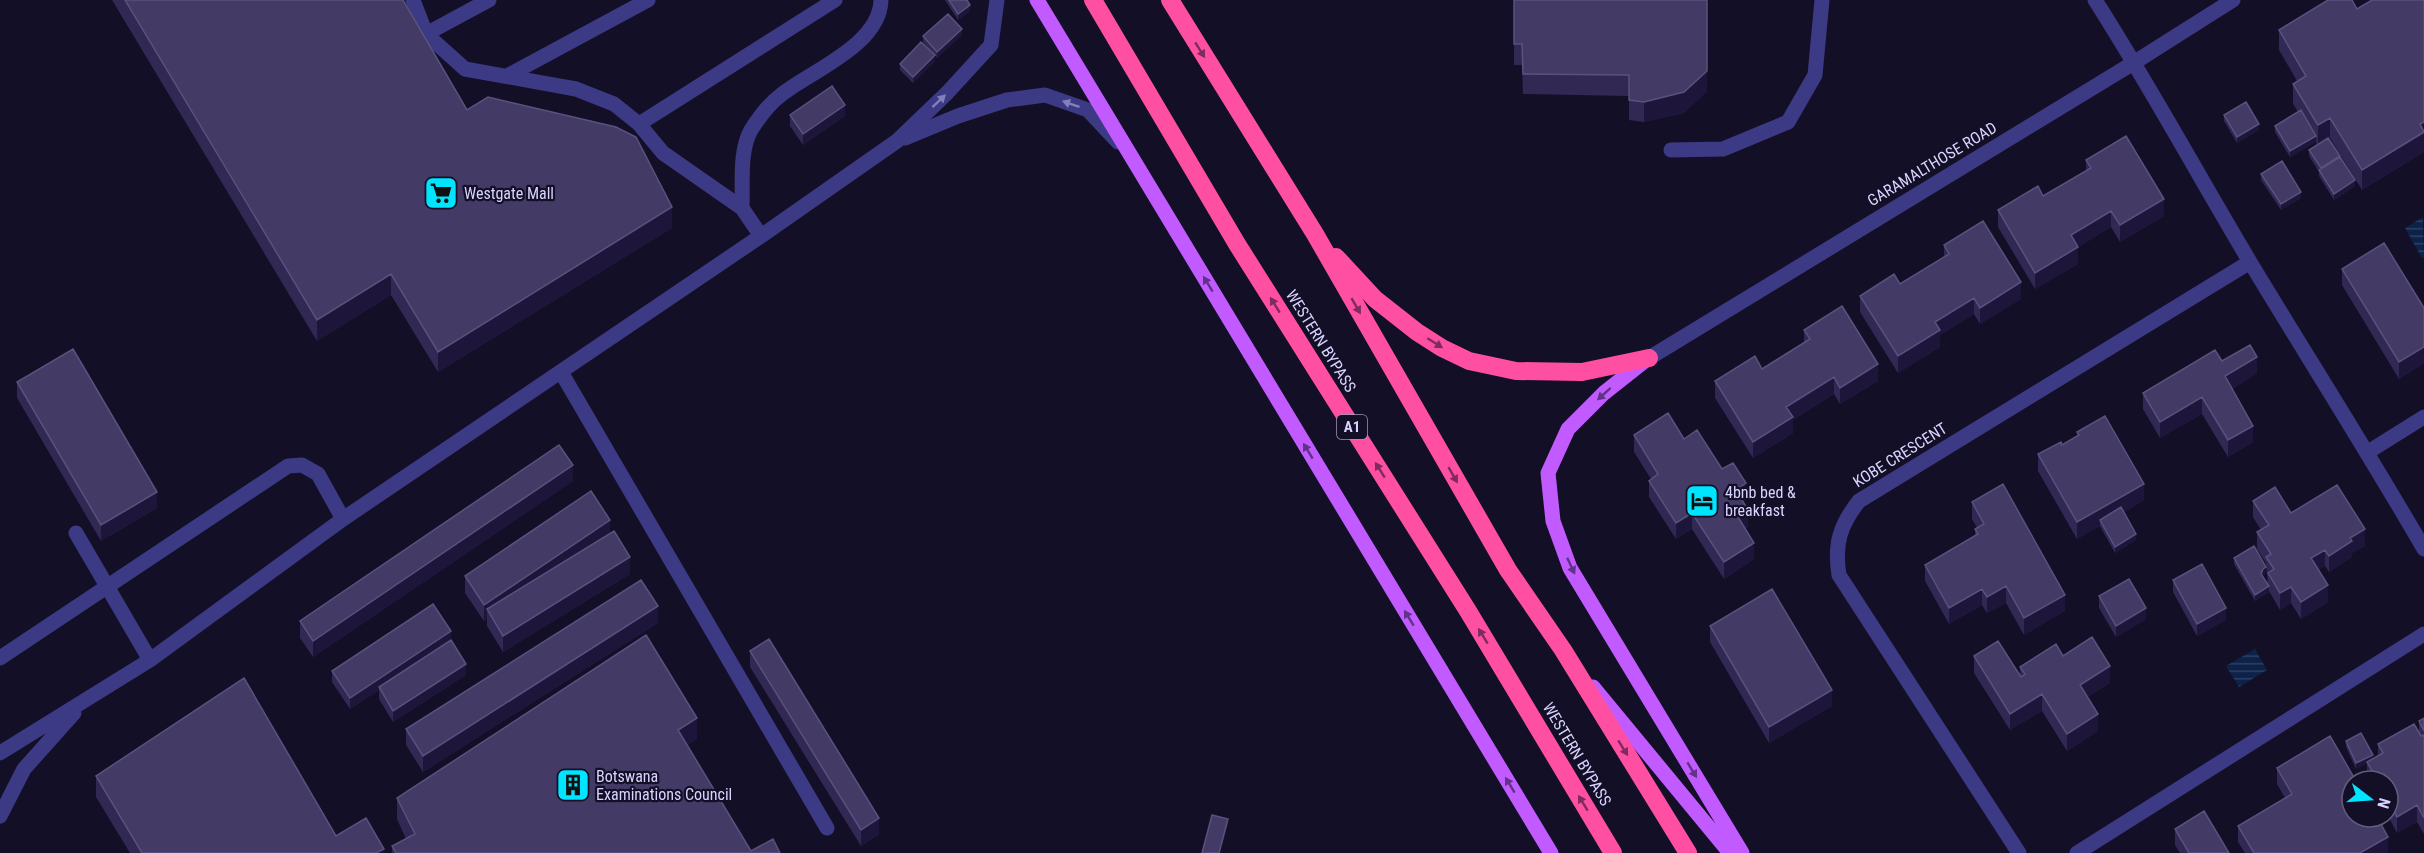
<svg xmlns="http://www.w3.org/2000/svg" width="2424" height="853" viewBox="0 0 2424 853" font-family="'Roboto Condensed',sans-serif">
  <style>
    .water { fill: url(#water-rules) }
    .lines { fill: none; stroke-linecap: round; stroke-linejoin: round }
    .minor { stroke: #3d3a85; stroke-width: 15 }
    .major { stroke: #c25bff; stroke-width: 15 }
    .highway { stroke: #ff4fa3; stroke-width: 18 }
    .wall { fill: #312854 }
    .shaded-wall { fill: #1d163a }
    .building { fill: #433a66; stroke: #5a527e; stroke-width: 1.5 }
    .oneway { fill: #7d2c5e }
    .oneway2 { fill: #837fbc }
    .oneway3 { fill: #623188 }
    .labels { text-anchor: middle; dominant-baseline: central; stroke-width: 4.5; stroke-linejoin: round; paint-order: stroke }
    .shield { fill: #130f26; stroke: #9e99be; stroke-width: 1.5 }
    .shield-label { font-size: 15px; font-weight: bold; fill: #d9d4ff }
    .street-label { font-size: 16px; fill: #d9d4ff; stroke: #130f26 }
    .poi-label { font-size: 16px; fill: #d9d4ff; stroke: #130f26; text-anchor: start }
  </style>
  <defs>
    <pattern id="water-rules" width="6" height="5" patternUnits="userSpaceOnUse" patternTransform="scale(1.5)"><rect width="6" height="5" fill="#0c2248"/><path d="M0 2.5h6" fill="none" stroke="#2f4163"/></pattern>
  </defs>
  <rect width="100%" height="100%" fill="#130f26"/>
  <path class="water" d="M2423,217L2424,257L2422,258L2405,228Z
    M2255,649L2267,670L2239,687L2226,666Z"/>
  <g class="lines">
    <path class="minor" d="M413,0L426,34L465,69L576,89L614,104L639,124L663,153L742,208L761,236
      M2095,0C2150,86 2198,175 2250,262C2308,358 2368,452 2424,549
      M426,34L489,0
      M507,76L648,0
      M639,124L835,0
      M905,138L958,116L1007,100L1045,95L1088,110L1118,142
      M1671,150L1723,149L1788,122L1815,75L1822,0
      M742,208C743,184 739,151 751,130C758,119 770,103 781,95C811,71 880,45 881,0
      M1649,358L2135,62L2233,0
      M561,372L827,828
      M2368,452L2424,417
      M76,533L150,660
      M0,658L288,466L302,465L318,474L343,519
      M0,753L150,660L343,519L761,236L897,141L947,93L991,45L997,0
      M0,816L24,769L74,713
      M2019,853L1839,575C1834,544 1840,525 1859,501L2250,262
      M2077,853L2424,634"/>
    <path class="major" d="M1037,0L1551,853
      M1647,359L1604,393L1568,429L1548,473L1553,521L1570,568L1742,853
      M1593,687L1730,853"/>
    <path class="highway" d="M1093,0L1237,244L1468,611L1613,853
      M1170,0L1315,234L1508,570L1563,650L1688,853
      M1336,257L1375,299L1417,332L1442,348L1469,361L1516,371L1582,372L1649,358"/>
  </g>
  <path class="wall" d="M112,0H403L467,110L672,228L438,372L391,295L317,341Z
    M945,0H967L970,11L958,20Z
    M1514,0L1707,91L1684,113L1644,122L1629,120V96L1523,94L1522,65H1514Z
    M2424,0V152L2362,190L2330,138L2329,139L2355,186L2334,200L2319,176V172L2309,156V150L2317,145L2316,142L2290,157L2275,132V126L2298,112L2293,104V84L2297,81L2279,50V30L2357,9Z
    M962,35L937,58L935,55V61L913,83L900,70V64L933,54L923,42V36Z
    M790,115L845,116L803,145L790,126Z
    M2224,115L2259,130L2237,143L2224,121Z
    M2086,160L2164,216L2120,242L2111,227L2078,247V264L2035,289L1998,227V210L2043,196L2086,170Z
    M2261,174L2301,198L2281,210L2261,180Z
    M1944,245L2021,299L1980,324L1974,314L1940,335V347L1898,373L1860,312V296L1900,284L1944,257Z
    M2342,269L2424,308V363L2399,379L2342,285Z
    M1804,330L1878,381L1840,404L1834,394L1793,420V433L1753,458L1715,398V381L1762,369L1804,342Z
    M2222,361L2257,373L2232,389L2253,442L2228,457L2202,414L2160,438L2143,409V393Z
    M17,382L157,508L101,541L17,398Z
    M2077,432L2144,500L2124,512L2136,540L2115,553L2100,526L2077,539L2038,471V454L2062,445L2077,437Z
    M1634,435L1684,439L1722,469L1746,500L1743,502L1748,526L1745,529L1754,559L1724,579L1692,529L1676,539L1649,497V481L1651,479L1634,452Z
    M573,481L313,657L300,638V621Z
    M2253,501L2291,513L2365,546L2352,553V557L2329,572L2325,566L2318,570L2328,602L2301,619L2291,603L2280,610L2269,591V592L2255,601L2234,564V558L2266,573L2262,576L2268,585L2266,563L2257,549V532L2261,530L2253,517Z
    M1972,502L2065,611L2024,635L2006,603L1987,613L1982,605L1949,624L1925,581V565L1975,536V529L1977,528L1972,519Z
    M630,574L503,652L487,626V619L484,621L465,593V576Z
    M2173,580L2226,620L2197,636L2173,592Z
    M2099,596L2146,619L2116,637L2099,608Z
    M658,623L423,772L406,745V729Z
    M1710,626L1832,706L1769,743L1710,642Z
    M451,641L466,675L393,722L379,699V690L350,709L332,682V671Z
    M750,651L879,834L861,846L750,667Z
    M1974,656L2020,676V667L2110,683L2087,697L2098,731L2067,751L2042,711L2010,730L1974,673Z
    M2424,718V834L2417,822L2397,833L2388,816V781H2369L2367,779V763L2356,769L2346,747V741L2373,759L2378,756V744L2419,732V721Z
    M697,739L687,745L751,851L780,853H392V846L406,839L397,819V798Z
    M2277,768L2388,853H2245L2238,842V826L2285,798L2277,784Z
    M96,776L336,836L384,853H130L96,797Z
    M2175,829L2229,853H2180L2175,845Z"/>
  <path class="shaded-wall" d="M1707,0V91L1684,113L1644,122V102Z
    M970,5V11L958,20V14Z
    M962,29V35L937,58V52Z
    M935,55V61L913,83V77Z
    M845,105V116L803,145V134Z
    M2330,118V138L2318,146V125Z
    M2424,122V152L2362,190V170Z
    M2259,124V130L2237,143V137Z
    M2316,136V142L2290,157V151Z
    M2355,180V186L2334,200V194Z
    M2301,192V198L2281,210V204Z
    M2164,199V216L2120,242V225Z
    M672,207V228L438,372V352Z
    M2111,211V227L2078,247V264L2035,289V273L2071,235Z
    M391,274V295L317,341V320Z
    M2021,282V299L1980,324V308Z
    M1974,298V314L1940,335V347L1898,373V356L1935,322Z
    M2424,347V363L2399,379V362Z
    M2257,357V373L2225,393V376Z
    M1878,364V381L1840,404V388Z
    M1834,377V394L1793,420V433L1753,458V442L1786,407Z
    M2202,397V414L2160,438V422Z
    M2253,426V442L2228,457V440Z
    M573,465V481L313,657V641Z
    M1746,483V500L1736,506V490Z
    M2144,484V500L2102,525L2100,520V526L2077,539V522Z
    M157,492V508L101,541V525Z
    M1748,510V526L1738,534V517Z
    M1692,513V529L1676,539V523Z
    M610,520V536L487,609V619L484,621V605Z
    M2365,529V546L2352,553V557L2329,572V556L2350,538Z
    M2136,534V540L2115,553V547Z
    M1754,543V559L1724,579V562Z
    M2325,550V566L2311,575V558Z
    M630,557V574L503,652V636Z
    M2266,567V573L2263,575L2261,580L2263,569Z
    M2328,585V602L2301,619V602Z
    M2006,586V603L1987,613V597Z
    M2269,586V592L2255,601V595Z
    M2291,587V603L2280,610V593Z
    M1982,589V605L1949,624V608Z
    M2065,595V611L2024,635V618Z
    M658,606V623L423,772V756Z
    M2146,608V619L2116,637V626Z
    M2226,608V620L2197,636V624Z
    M451,631V642L379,687V690L350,709V698Z
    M466,664V675L393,722V711Z
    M2110,666V683L2080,701V685Z
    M1832,690V706L1769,743V727Z
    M2042,694V711L2010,730V714Z
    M2098,714V731L2067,751V734Z
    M697,718V739L678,751V730Z
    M2373,755V761L2356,769V763Z
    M2417,805V822L2397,833V817Z
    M879,818V834L861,846V830Z
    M1228,819V825L1220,853H1219Z
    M2388,837V853H2360Z
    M384,849V853H376Z"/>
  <path class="building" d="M125,0H403L467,110L488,97L616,127L636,137L672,207L438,352L391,274L317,320Z
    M949,0H967L970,5L958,14Z
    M1514,0H1707V71L1684,92L1644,102L1629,100V75L1523,74L1522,44H1514Z
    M2328,0H2352L2357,9L2372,0H2424V122L2420,124L2424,132L2362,170L2330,118L2318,125L2316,122L2293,84L2306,76L2279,30Z
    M948,14L962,29L937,52L923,36Z
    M921,42L935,55L913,77L900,64Z
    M832,86L845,105L803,134L790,115Z
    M2246,102L2259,124L2237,137L2224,115Z
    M2301,110L2316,136L2290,151L2275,126Z
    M2126,136L2164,199L2120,225L2111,211L2071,235L2078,247L2035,273L1998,210L2038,186L2043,196L2091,168L2086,160Z
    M2328,138L2340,156L2321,168L2309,150Z
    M2340,157L2355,180L2334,194L2319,170Z
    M2282,161L2301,192L2281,204L2261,174Z
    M1983,221L2021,282L1980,308L1974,298L1935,322L1940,330L1898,356L1860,296L1894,274L1900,284L1949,254L1944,245Z
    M2384,243L2424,308V347L2399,362L2342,269Z
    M1842,306L1878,364L1840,388L1834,377L1786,407L1793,417L1753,442L1715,381L1755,356L1762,369L1810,339L1804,330Z
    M2250,345L2257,357L2225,376L2253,426L2228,440L2202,397L2160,422L2143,393L2215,350L2222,361Z
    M73,349L157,492L101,525L17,382Z
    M1668,413L1684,439L1697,430L1722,469L1733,463L1746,483L1736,490L1748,510L1738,517L1754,543L1724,562L1692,513L1676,523L1649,481L1658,474L1634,435Z
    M2105,416L2144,484L2077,522L2038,454L2061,442L2062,445L2079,435L2077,432Z
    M559,445L573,465L313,641L300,621Z
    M2003,484L2065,595L2024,618L2006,586L1987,597L1982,589L1949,608L1925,565L1978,534L1975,529L1984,524L1972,502Z
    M2337,485L2365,529L2350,538L2352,541L2329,556L2325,550L2311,558L2328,585L2301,602L2291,587L2280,593L2268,573L2274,569L2266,557L2271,554L2257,532L2269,525L2253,501L2275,487L2291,513Z
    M591,491L610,520L484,605L465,576Z
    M2121,507L2136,534L2115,547L2100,520Z
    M614,531L630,557L503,636L487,609Z
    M2254,546L2266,567L2263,569L2261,574L2269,586L2255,595L2234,558Z
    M2202,564L2226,608L2197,624L2173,580Z
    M2129,579L2146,608L2116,626L2099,596Z
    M641,580L658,606L423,756L406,729Z
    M1772,589L1832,690L1769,727L1710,626Z
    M433,604L451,631L350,698L332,671Z
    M646,635L697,718L678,730L751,851L773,839L780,853H396L392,846L415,834L397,798Z
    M2092,637L2110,666L2080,685L2098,714L2067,734L2042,694L2010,714L1974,656L1998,641L2021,677L2025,674L2020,667L2056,644L2063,656Z
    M769,639L879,818L861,830L750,651Z
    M451,640L466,664L393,711L379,687Z
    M244,678L336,836L366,818L384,849L376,853H142L96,776Z
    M2424,718V731L2419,721Z
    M2414,724L2421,736L2424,735V818L2417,805L2397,817L2388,800V781H2378L2367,762L2383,753L2378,744Z
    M2361,733L2373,755L2356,763L2346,741Z
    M2330,736L2356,781H2352V817H2377L2388,837L2360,853H2254L2238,826L2292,794L2277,768Z
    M2204,811L2229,853H2189L2175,829Z
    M1212,815L1228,819L1219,853H1202Z"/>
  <defs><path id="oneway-solid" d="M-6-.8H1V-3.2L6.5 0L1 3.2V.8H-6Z" transform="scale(1.5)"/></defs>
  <g class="oneway">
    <use href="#oneway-solid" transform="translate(1200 50) rotate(58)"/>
    <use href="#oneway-solid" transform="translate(1275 305) rotate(-122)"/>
    <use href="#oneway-solid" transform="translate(1356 306) rotate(60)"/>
    <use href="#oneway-solid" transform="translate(1435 343) rotate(32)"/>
    <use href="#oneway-solid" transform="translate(1380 470) rotate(-122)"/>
    <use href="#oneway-solid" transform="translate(1453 475) rotate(60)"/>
    <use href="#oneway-solid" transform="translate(1483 636) rotate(-121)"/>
    <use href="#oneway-solid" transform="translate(1623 748) rotate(58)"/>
    <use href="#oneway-solid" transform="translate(1583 803) rotate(-121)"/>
  </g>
  <g class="oneway2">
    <use href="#oneway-solid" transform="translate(939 101) rotate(-43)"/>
    <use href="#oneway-solid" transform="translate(1071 104) rotate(-161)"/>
  </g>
  <g class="oneway3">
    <use href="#oneway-solid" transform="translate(1208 284) rotate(-121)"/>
    <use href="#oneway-solid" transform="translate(1604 394) rotate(138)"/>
    <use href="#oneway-solid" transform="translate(1308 451) rotate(-121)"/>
    <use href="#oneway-solid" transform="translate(1571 566) rotate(65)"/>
    <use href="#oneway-solid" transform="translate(1409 618) rotate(-121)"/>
    <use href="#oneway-solid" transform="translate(1692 770) rotate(59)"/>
    <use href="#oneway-solid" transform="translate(1510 785) rotate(-121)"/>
  </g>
  <defs>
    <g id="supermarket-square" transform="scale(1.725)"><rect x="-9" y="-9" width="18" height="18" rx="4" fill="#00e5ff" stroke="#130f26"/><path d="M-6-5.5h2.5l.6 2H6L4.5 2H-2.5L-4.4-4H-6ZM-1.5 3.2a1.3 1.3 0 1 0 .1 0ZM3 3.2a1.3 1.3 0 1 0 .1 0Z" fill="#111"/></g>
    <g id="hotel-square" transform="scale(1.725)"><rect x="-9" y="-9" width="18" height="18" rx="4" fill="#00e5ff" stroke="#130f26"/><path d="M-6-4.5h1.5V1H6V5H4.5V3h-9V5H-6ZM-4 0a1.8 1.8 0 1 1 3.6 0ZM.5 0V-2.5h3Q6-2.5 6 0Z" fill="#111"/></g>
    <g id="building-square" transform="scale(1.725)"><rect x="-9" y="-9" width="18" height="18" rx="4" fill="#00e5ff" stroke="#130f26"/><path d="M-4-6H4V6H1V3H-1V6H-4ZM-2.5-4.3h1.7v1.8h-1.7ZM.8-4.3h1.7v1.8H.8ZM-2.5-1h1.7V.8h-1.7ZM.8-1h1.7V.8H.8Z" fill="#111"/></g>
  </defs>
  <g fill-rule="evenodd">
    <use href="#supermarket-square" x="441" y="193"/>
    <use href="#hotel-square" x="1702" y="501"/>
    <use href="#building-square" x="573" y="785"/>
  </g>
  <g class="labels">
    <rect class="shield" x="1337" y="415" width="30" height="24" rx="4.5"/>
    <g class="shield-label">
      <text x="1352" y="427">A1</text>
    </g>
    <g class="street-label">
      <text transform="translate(1932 164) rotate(-31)">GARAMALTHOSE ROAD</text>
      <text transform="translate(1321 341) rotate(58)">WESTERN BYPASS</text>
      <text transform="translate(1900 455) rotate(-32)">KOBE CRESCENT</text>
      <text transform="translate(1577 754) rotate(59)">WESTERN BYPASS</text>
    </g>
    <g class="poi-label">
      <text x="464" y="193">Westgate Mall</text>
      <text x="1725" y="492">4bnb bed &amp;<tspan x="1725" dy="18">breakfast</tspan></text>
      <text x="596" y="776">Botswana<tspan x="596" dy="18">Examinations Council</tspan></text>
    </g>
  </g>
  <g transform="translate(2370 799) rotate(107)"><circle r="28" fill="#130f26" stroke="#625e7d" stroke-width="1.5"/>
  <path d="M0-4.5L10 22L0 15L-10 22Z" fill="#00e5ff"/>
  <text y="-9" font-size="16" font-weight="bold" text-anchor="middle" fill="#d9d4ff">N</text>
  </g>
</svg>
